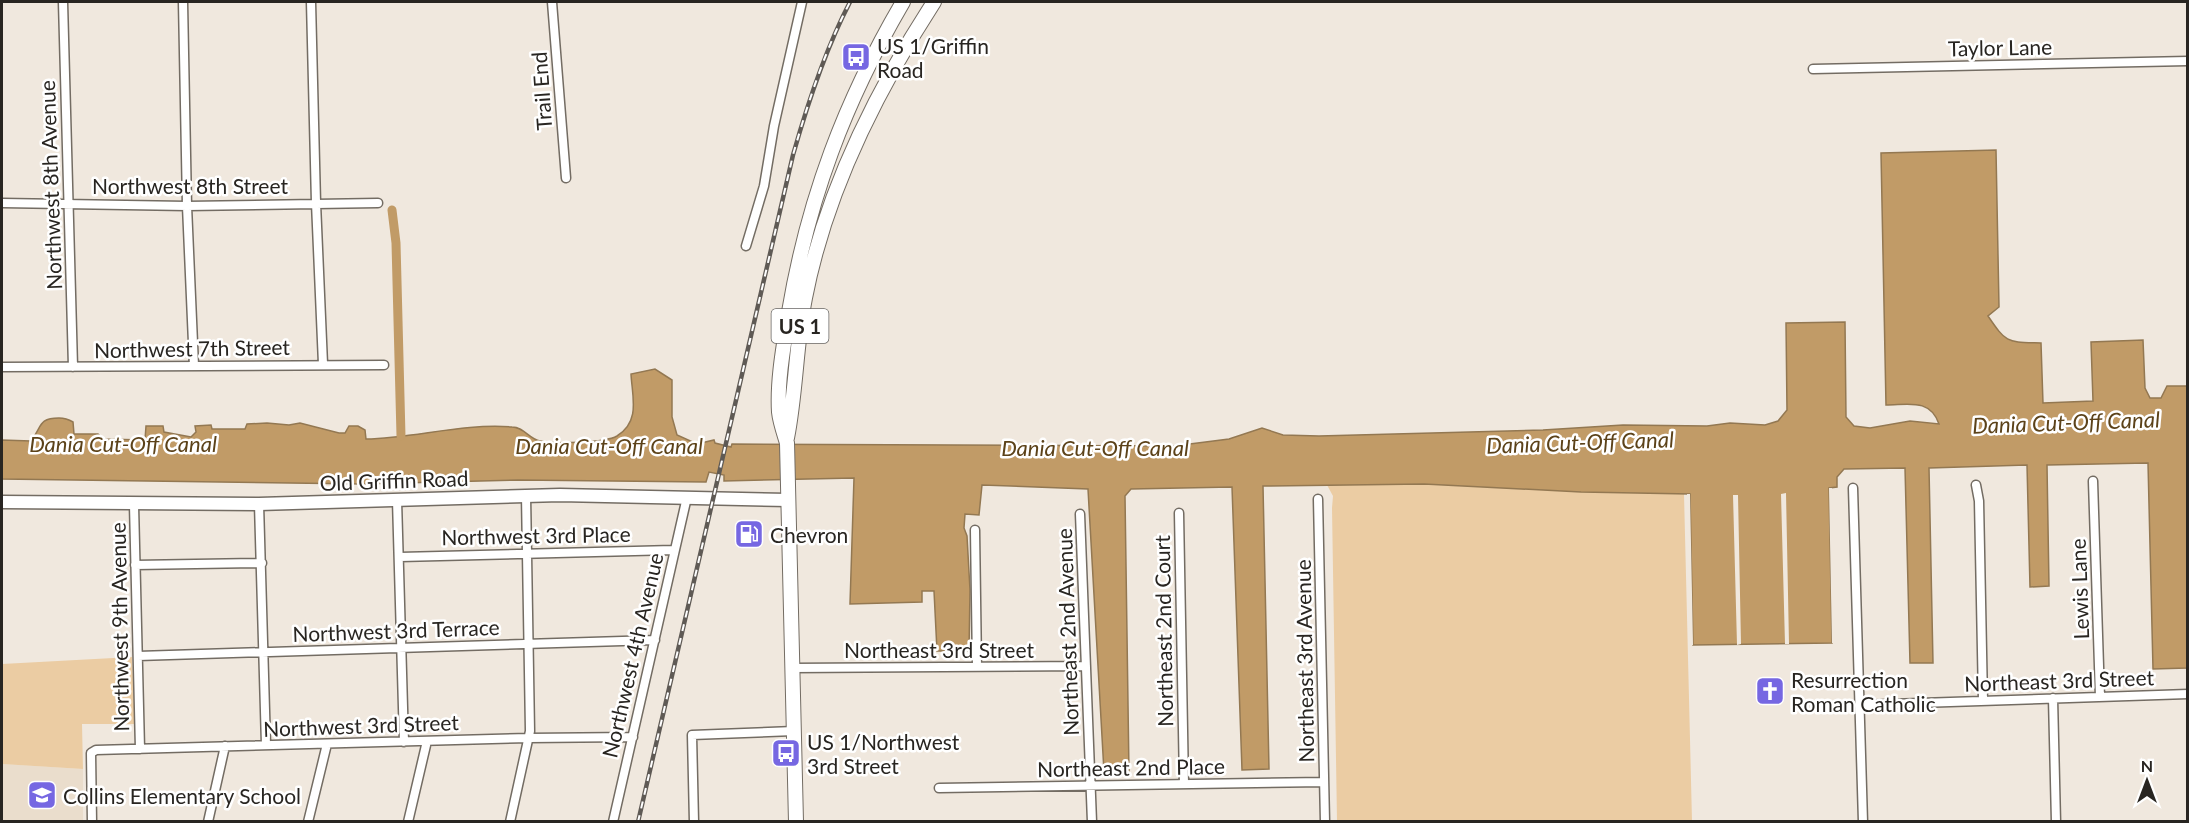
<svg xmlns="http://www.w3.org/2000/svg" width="2189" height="823" viewBox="0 0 2189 823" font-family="Lato,sans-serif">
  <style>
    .built { fill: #eaddcc }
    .green { fill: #ebcca3 }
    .water { fill: #c19b67; stroke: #937852; stroke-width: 1.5 }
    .pier { fill: #f0e8de }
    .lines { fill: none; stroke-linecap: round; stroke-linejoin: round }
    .canal { stroke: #c19b67; stroke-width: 9 }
    .street-casing { stroke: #736c63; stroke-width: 11 }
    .secondary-casing { stroke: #736c63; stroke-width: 15 }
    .primary-casing { stroke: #736c63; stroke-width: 16 }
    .street { stroke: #fff; stroke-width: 8 }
    .secondary { stroke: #fff; stroke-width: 12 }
    .primary { stroke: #fff; stroke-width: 14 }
    .rail-casing { stroke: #5f5a55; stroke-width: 4.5 }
    .rail { stroke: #fff; stroke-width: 2; stroke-dasharray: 7; stroke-linecap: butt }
    .labels { text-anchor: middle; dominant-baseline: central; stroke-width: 5; stroke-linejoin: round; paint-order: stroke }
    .shield { fill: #fff; stroke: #686664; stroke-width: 1.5 }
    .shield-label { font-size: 20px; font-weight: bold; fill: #282521 }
    .poi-label { font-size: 21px; fill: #282521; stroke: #fff; text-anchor: start }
    .street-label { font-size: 21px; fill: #282521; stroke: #fff }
    .water-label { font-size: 22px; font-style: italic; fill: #5c4219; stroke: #fff }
  </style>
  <rect width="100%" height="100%" fill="#f0e8de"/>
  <path class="built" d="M2,764L83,769V821H2Z"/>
  <path class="green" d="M1424,484L1581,492L1684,494L1692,821H1337L1332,508L1333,496L1327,485Z
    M132,657L135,724H82L83,769L2,764V664Z"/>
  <path class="water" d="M1996,150L1999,307L1988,316C2007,344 2007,342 2041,343L2043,403L2093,401L2091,342L2143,340L2145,388L2150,398H2161L2167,386H2187V668L2153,669L2148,463L2047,465L2049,586L2030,587L2027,465L1929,468L1933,663H1910L1905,468L1844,469L1837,477V487L1829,488L1832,643L1693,645L1690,494L1581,492L1424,484L1263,486L1269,769L1242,770L1232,487L1131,489L1125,496L1129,773L1104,772L1088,489L982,485L979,515L965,514L964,528L967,536L970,590L969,651H937L934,591H922V602L850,604L854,478L724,481V475L709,472L706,482L518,480L362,484L2,479V440L31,441C42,427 38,418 59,418C65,418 68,419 73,422L74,434H98L103,439L145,440L146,426H163L164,432L191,437L196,432L195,426L211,425L212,429H245L247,424L267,423L289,425L300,423L339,433H345L349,426H358L365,430L366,439C415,438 463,423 512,427C524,427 529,439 540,441C554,444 605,443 617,436C641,421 632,396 631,374L655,369L672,380V417L677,435L697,444L714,440L715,443L731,447L732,444L1174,446L1229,439L1262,428L1283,435L1319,436L1543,430L1623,425L1707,426L1730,423L1765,425L1778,421L1787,410L1786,323L1845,322L1846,417L1854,426L1870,428L1910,421L1939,424C1930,398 1908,405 1886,405L1881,153Z"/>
  <path class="pier" d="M1829,488H1832L1835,643H1832Z
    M1786,493L1789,644H1785L1781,494Z
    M1687,494H1690L1693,645H1690Z
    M1733,495H1738L1741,644L1737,645Z"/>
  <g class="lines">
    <path class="canal" d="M392,210L396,243L401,436"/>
    <g class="street-casing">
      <path id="street" d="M63,2L73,367
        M183,2L187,206L194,366
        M311,2L316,203L323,364
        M552,2L566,178
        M1813,69L2188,61
        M2,203L187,206L378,203
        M746,246L764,186L774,126L802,2
        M2,367L384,365
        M2093,481L2100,697
        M1976,485L1979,501L1983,701
        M1853,488L1863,822
        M1318,499L1325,822
        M397,500L404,742
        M259,504L266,745
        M134,505L140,749
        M1179,513L1184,784
        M1080,514L1092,822
        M975,530L977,667
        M400,557L673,550
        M135,565L262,563
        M138,656L655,640
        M792,668L1086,666
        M2053,698L2056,822
        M1859,705L2188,694
        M939,788L1324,782
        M92,822L91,753L96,750L529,738L633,737
        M208,822L225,746
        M308,822L327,744
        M408,822L427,741
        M510,822L530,731L526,495
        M613,822L687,497
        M694,822L692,735L794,731"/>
    </g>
    <g class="secondary-casing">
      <path id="secondary" d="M2,502L259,504L560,495L788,500"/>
    </g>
    <g class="primary-casing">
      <path id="primary" d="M787,438C796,392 796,344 805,298C825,194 877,90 934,2
        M796,822L787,443C784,433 780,422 779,412C777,380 784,344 789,312C808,199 845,101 903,2"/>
    </g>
    <use href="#street" class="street"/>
    <use href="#secondary" class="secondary"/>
    <use href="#primary" class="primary"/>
    <g class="rail-casing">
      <path id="rail" d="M638,822L793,155C808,102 825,50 850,2"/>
    </g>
    <use href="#rail" class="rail"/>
  </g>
  <defs>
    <g id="bus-square" transform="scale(1.5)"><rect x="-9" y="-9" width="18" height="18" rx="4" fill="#7667e2" stroke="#fff"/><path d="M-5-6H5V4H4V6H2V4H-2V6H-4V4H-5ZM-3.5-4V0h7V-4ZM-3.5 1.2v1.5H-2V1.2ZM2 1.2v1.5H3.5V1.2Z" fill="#fff"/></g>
    <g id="fuel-square" transform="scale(1.5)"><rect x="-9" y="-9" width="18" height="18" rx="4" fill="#7667e2" stroke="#fff"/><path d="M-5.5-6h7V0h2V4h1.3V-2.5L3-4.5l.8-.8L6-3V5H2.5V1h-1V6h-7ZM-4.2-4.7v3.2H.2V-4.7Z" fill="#fff"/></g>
    <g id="church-square" transform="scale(1.5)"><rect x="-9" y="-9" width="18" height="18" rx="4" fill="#7667e2" stroke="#fff"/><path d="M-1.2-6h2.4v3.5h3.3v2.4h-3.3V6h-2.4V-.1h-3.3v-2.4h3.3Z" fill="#fff"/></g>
    <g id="school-square" transform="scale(1.5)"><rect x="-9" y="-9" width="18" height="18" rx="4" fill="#7667e2" stroke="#fff"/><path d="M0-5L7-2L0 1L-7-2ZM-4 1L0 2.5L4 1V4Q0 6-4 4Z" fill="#fff"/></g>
  </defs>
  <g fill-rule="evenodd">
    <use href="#bus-square" x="856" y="57"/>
    <use href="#fuel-square" x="749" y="534"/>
    <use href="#church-square" x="1770" y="691"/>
    <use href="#bus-square" x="786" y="753"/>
    <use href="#school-square" x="42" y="795"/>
  </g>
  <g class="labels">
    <rect class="shield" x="771.5" y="309" width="57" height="34" rx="4.5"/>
    <g class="shield-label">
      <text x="800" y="326">US 1</text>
    </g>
    <g class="poi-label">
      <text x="877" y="45">US 1/Griffin<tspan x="877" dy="24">Road</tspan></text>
      <text x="770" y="534">Chevron</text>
      <text x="1791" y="679">Resurrection<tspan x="1791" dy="24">Roman Catholic</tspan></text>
      <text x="807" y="741">US 1/Northwest<tspan x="807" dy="24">3rd Street</tspan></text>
      <text x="63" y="795">Collins Elementary School</text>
    </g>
    <g class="street-label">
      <text transform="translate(2000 47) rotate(-1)">Taylor Lane</text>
      <text transform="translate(541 91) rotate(-94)">Trail End</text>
      <text transform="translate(50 185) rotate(-92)">Northwest 8th Avenue</text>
      <text x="190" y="185">Northwest 8th Street</text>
      <text transform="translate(192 348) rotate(-1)">Northwest 7th Street</text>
      <text transform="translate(394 480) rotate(-2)">Old Griffin Road</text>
      <text transform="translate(536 535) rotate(-1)">Northwest 3rd Place</text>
      <text transform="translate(2079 589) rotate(-92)">Lewis Lane</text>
      <text transform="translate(119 627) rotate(-91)">Northwest 9th Avenue</text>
      <text transform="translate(396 630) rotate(-2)">Northwest 3rd Terrace</text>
      <text transform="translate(1163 631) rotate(-91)">Northeast 2nd Court</text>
      <text transform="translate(1067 632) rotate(-92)">Northeast 2nd Avenue</text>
      <text x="939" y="649">Northeast 3rd Street</text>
      <text transform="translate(632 655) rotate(-77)">Northwest 4th Avenue</text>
      <text transform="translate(1304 661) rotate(-91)">Northeast 3rd Avenue</text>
      <text transform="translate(2059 680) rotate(-2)">Northeast 3rd Street</text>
      <text transform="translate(361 725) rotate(-2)">Northwest 3rd Street</text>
      <text transform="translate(1131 767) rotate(-1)">Northeast 2nd Place</text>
    </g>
    <g class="water-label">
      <text transform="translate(2066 422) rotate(-2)">Dania Cut-Off Canal</text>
      <text transform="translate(1580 442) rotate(-2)">Dania Cut-Off Canal</text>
      <text x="123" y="443">Dania Cut-Off Canal</text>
      <text x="609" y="445">Dania Cut-Off Canal</text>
      <text x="1095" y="447">Dania Cut-Off Canal</text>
    </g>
  </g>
  <rect width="2189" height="823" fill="none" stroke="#282521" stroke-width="6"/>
  <g transform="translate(2147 781)" stroke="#ffffff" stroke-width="4.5" paint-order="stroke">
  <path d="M0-4.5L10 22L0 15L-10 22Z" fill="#282521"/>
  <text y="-9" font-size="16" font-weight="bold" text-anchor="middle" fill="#282521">N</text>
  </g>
</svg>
